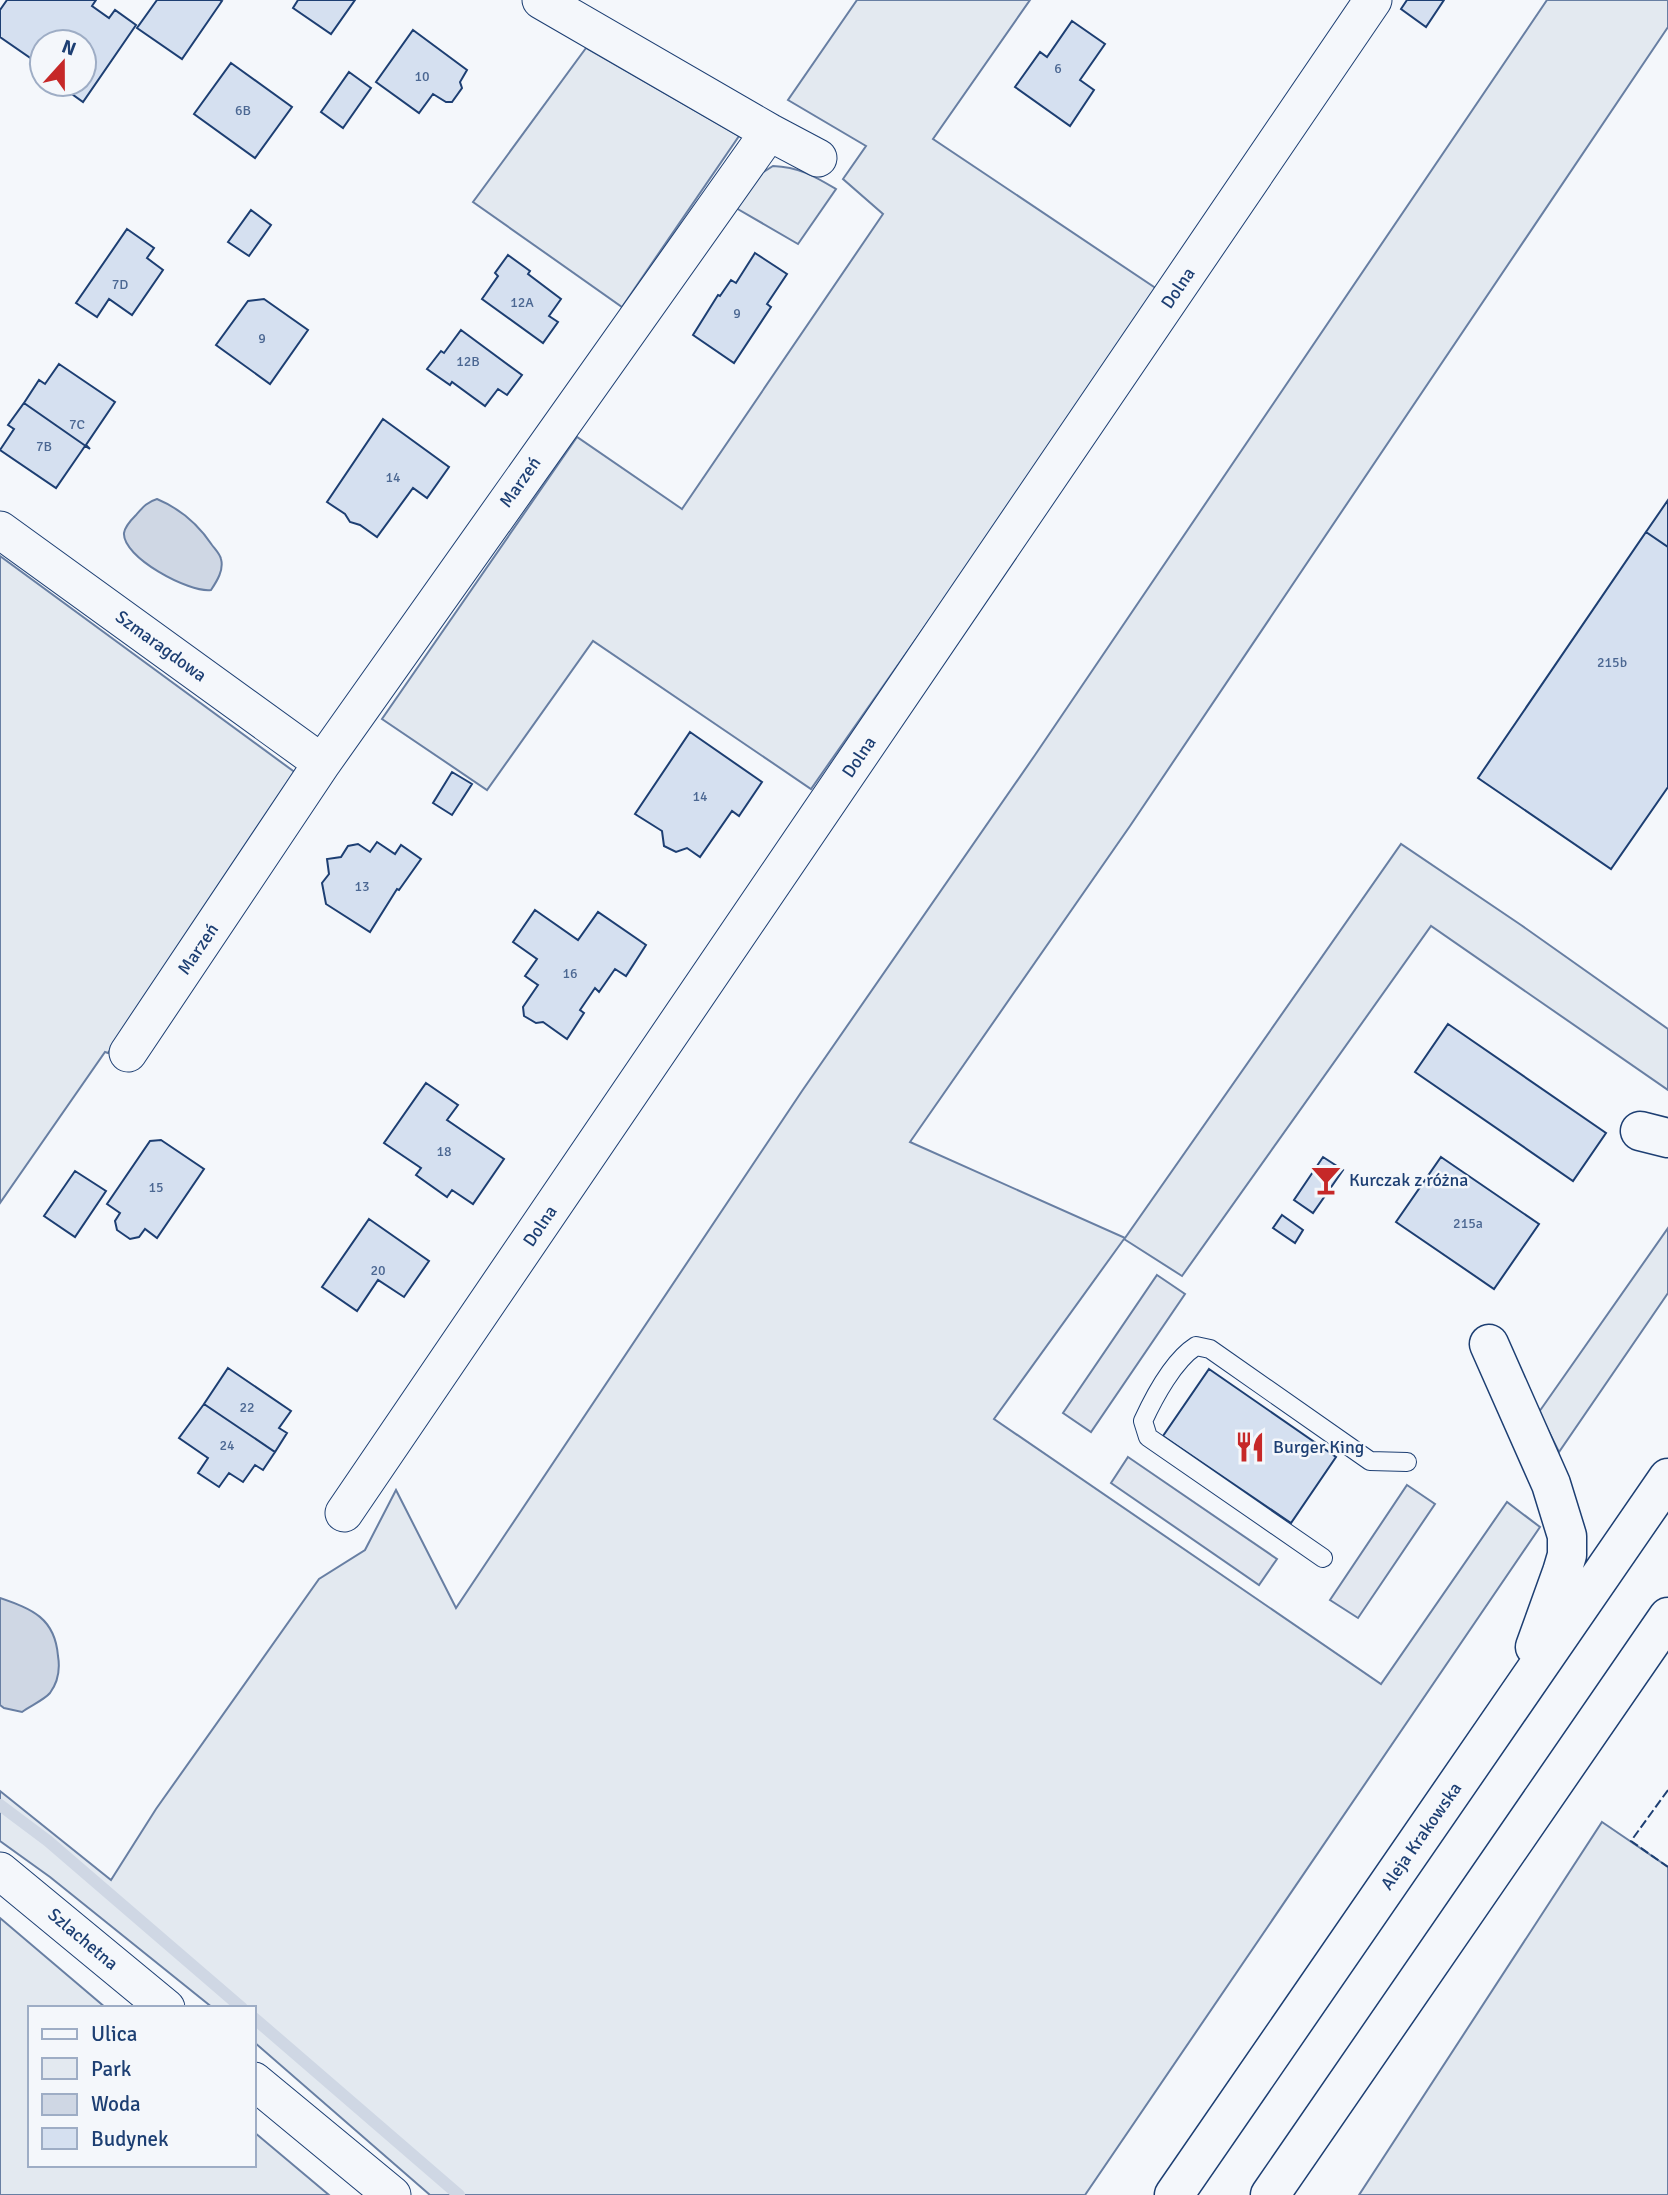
<svg xmlns="http://www.w3.org/2000/svg" width="1668" height="2195" viewBox="0 0 1668 2195" font-family="Signika,sans-serif">
  <style>
    .green { fill: #e3e9f0; stroke: #687fa3; stroke-width: 2 }
    .parking { fill: #e3e8f0; stroke: #687fa3; stroke-width: 2 }
    .water { fill: #cfd7e4; stroke: #687fa3; stroke-width: 2 }
    .lines { fill: none; stroke-linecap: round; stroke-linejoin: round }
    .stream { stroke: #cfd7e4; stroke-width: 12 }
    .building { fill: #d5e0f0; stroke: #1d3f73; stroke-width: 2 }
    .service-casing { stroke: #1d3f73; stroke-width: 20 }
    .minor-casing { stroke: #1d3f73; stroke-width: 39 }
    .primary-casing { stroke: #1d3f73; stroke-width: 41 }
    .service { stroke: #f4f7fb; stroke-width: 18 }
    .minor { stroke: #f4f7fb; stroke-width: 37 }
    .primary { stroke: #f4f7fb; stroke-width: 38 }
    .fence { stroke: #1d3f73; stroke-width: 2; stroke-dasharray: 9 3.5; stroke-linecap: butt }
    .labels { text-anchor: middle; dominant-baseline: central; stroke-width: 5; stroke-linejoin: round; paint-order: stroke }
    .number-label { font-size: 14px; fill: #4b6792 }
    .street-label { font-size: 18px; fill: #1d3f73; stroke: #f4f7fb }
    .poi-label { font-size: 18px; fill: #1d3f73; stroke: #f4f7fb; text-anchor: start }
  </style>
  <rect width="100%" height="100%" fill="#f4f7fb"/>
  <path class="green" d="M857,0H1030L933,139L1160,291L811,789L593,641L487,790L382,719L577,437L682,509L883,214L843,179L866,146L788,100Z
    M1547,0H1668V27L1130,826L910,1142L1125,1238L1401,844L1521,925L1668,1029V1090L1431,926L1182,1276L1124,1239L994,1419L1381,1684L1507,1502L1540,1527L1085,2195H430L254,2042V2008H213L50,1877L0,1841V1791L111,1880L156,1809L319,1579L365,1550L396,1490L456,1608L802,1091L1035,755Z
    M586,48L739,136L622,307L473,202Z
    M773,166C799,167 814,176 836,189L798,244L736,208L762,173Z
    M0,556L300,776L108,1053L105,1052L0,1203Z
    M1668,1228V1293L1559,1452L1539,1412Z
    M1602,1822L1668,1867V2195H1359Z
    M0,1918L106,2008H30V2165H254V2132L329,2195H0Z"/>
  <path class="parking" d="M1157,1275L1185,1294L1091,1432L1063,1413Z
    M1128,1457L1277,1559L1259,1585L1111,1483Z
    M1407,1485L1435,1504L1358,1618L1330,1600Z"/>
  <path class="water" d="M157,499C181,509 198,524 212,545C215,549 220,554 221,559C224,570 217,581 211,590C189,593 122,557 124,533C125,526 131,520 136,515C143,507 147,502 157,499Z
    M0,1598C32,1609 55,1618 58,1656C60,1668 58,1682 50,1693C44,1700 30,1706 22,1712L4,1708L0,1705Z"/>
  <g class="lines">
    <path class="stream" d="M0,1805L48,1841L242,2008
      M254,2018L459,2195"/>
  </g>
  <path class="building" d="M7,0H96L92,6L109,18L115,10L136,25L83,102L58,84H84V42H42V66L0,37V10Z
    M157,0H220L222,1L182,59L137,28Z
    M298,0H355L331,34L293,8Z
    M1407,0H1444L1426,27L1401,9Z
    M1072,21L1105,44L1080,80L1094,90L1070,126L1015,87L1040,52L1047,57Z
    M413,30L467,70L460,82L462,88L452,102H446L433,94L419,113L376,82Z
    M231,63L292,107L255,158L194,114Z
    M349,72L371,88L343,128L321,112Z
    M251,210L271,225L249,256L228,242Z
    M127,229L154,248L147,258L163,270L132,315L109,299L97,317L76,303Z
    M755,253L787,274L767,304L771,307L734,363L693,335L718,295L720,296L731,280L736,283Z
    M508,255L530,271L528,274L561,299L549,316L558,322L543,343L482,299L498,276L495,273Z
    M264,299L308,330L270,384L216,345L248,301Z
    M461,330L522,375L507,395L498,389L485,406L452,382L450,385L427,369L441,351L444,353Z
    M59,364L115,402L86,445L90,449L24,403L39,380L45,384Z
    M24,403L90,449L85,446L56,488L0,450L14,429L8,425Z
    M383,419L449,467L427,498L413,488L377,537L360,525L350,522L345,514L327,502Z
    M1668,500V547L1646,532Z
    M1646,532L1668,547V787L1611,869L1478,778Z
    M690,732L762,782L739,816L732,811L700,857L687,848L676,852L664,846L662,831L635,814Z
    M452,772L472,784L452,815L433,803Z
    M377,842L395,854L401,845L421,859L399,890L397,889L370,932L326,904L322,883L329,874L327,859L341,857L348,846L358,844L370,852Z
    M535,910L578,940L598,912L646,945L626,976L615,969L599,992L595,988L580,1010L584,1013L567,1039L543,1022L536,1023L524,1016L523,1007L538,985L525,976L537,959L513,942Z
    M1448,1024L1606,1133L1573,1181L1415,1072Z
    M426,1083L458,1105L447,1120L504,1159L473,1204L452,1190L447,1197L416,1175L421,1168L384,1143Z
    M161,1140L204,1169L157,1238L145,1229L139,1237L130,1239L117,1230L115,1221L120,1213L107,1204L150,1141Z
    M1323,1157L1343,1170L1313,1213L1294,1200Z
    M1441,1157L1539,1224L1494,1289L1396,1222Z
    M75,1171L106,1191L75,1237L44,1216Z
    M1282,1215L1303,1230L1295,1243L1273,1228Z
    M369,1219L429,1261L404,1297L378,1280L357,1311L322,1287Z
    M228,1368L291,1411L279,1428L287,1433L275,1452L204,1404Z
    M1209,1369L1336,1457L1291,1523L1163,1436Z
    M204,1404L275,1452L263,1470L255,1465L243,1482L229,1473L219,1487L198,1473L208,1458L179,1438Z"/>
  <g class="lines">
    <g class="service-casing">
      <path id="service" d="M1323,1558L1148,1437L1143,1421C1154,1397 1174,1360 1196,1346L1210,1349L1370,1461L1407,1462"/>
    </g>
    <g class="minor-casing">
      <path id="minor" d="M769,132L818,158
        M0,530L322,763
        M128,1053L322,763L769,132L541,0
        M344,1513L1373,0
        M0,1871L166,2008
        M254,2081L392,2195"/>
    </g>
    <g class="primary-casing">
      <path id="primary" d="M1640,1131L1668,1138
        M1489,1344L1551,1484L1567,1536V1555L1562,1572L1535,1647
        M1174,2195L1668,1478
        M1270,2195L1668,1617"/>
    </g>
    <use href="#service" class="service"/>
    <use href="#minor" class="minor"/>
    <use href="#primary" class="primary"/>
    <path class="fence" d="M1668,1790L1631,1841L1668,1867"/>
  </g>
  <defs>
    <g id="bar-bare" transform="scale(2.415)"><path d="M-6-5H6L.8 .8V4.5H3.5V6h-7V4.5H-.8V.8Z" fill="#c62828" stroke="#f4f7fb" stroke-width="2.5" paint-order="stroke"/></g>
    <g id="restaurant-bare" transform="scale(2.415)"><path d="M-5-6h1v4h1v-4h1v4h1v-4h1v5L-1.5 .5V6h-2V.5L-5-1ZM5-6V6H3V1.5H1.5Q1.5-4 5-6Z" fill="#c62828" stroke="#f4f7fb" stroke-width="2.5" paint-order="stroke"/></g>
  </defs>
  <g fill-rule="evenodd">
    <use href="#bar-bare" x="1326" y="1180"/>
    <use href="#restaurant-bare" x="1250" y="1447"/>
  </g>
  <g class="labels">
    <g class="number-label">
      <text x="1058" y="68">6</text>
      <text x="422" y="76">10</text>
      <text x="243" y="110">6B</text>
      <text x="120" y="284">7D</text>
      <text x="522" y="302">12A</text>
      <text x="737" y="313">9</text>
      <text x="262" y="338">9</text>
      <text x="468" y="361">12B</text>
      <text x="77" y="424">7C</text>
      <text x="44" y="446">7B</text>
      <text x="393" y="477">14</text>
      <text x="1612" y="662">215b</text>
      <text x="700" y="796">14</text>
      <text x="362" y="886">13</text>
      <text x="570" y="973">16</text>
      <text x="444" y="1151">18</text>
      <text x="156" y="1187">15</text>
      <text x="1468" y="1223">215a</text>
      <text x="378" y="1270">20</text>
      <text x="247" y="1407">22</text>
      <text x="227" y="1445">24</text>
    </g>
    <g class="street-label">
      <text transform="translate(1178 288) rotate(-56)">Dolna</text>
      <text transform="translate(520 482) rotate(-55)">Marzeń</text>
      <text transform="translate(161 646) rotate(36)">Szmaragdowa</text>
      <text transform="translate(859 757) rotate(-56)">Dolna</text>
      <text transform="translate(198 949) rotate(-56)">Marzeń</text>
      <text transform="translate(540 1226) rotate(-56)">Dolna</text>
      <text transform="translate(1421 1836) rotate(-55)">Aleja Krakowska</text>
      <text transform="translate(83 1939) rotate(40)">Szlachetna</text>
    </g>
    <g class="poi-label">
      <text x="1349" y="1180">Kurczak z różna</text>
      <text x="1273" y="1447">Burger King</text>
    </g>
  </g>
  <rect x="28" y="2006" width="228" height="161" fill="#f4f7fb" stroke="#9eadc5" stroke-width="2"/>
  <rect x="42" y="2029" width="35" height="10" fill="#f4f7fb" stroke="#9eadc5" stroke-width="2"/>
  <text x="91" y="2041" font-size="21" fill="#1d3f73">Ulica</text>
  <rect x="42" y="2058" width="35" height="21" fill="#e3e9f0" stroke="#9eadc5" stroke-width="2"/>
  <text x="91" y="2076" font-size="21" fill="#1d3f73">Park</text>
  <rect x="42" y="2094" width="35" height="21" fill="#cfd7e4" stroke="#9eadc5" stroke-width="2"/>
  <text x="91" y="2111" font-size="21" fill="#1d3f73">Woda</text>
  <rect x="42" y="2128" width="35" height="21" fill="#d5e0f0" stroke="#9eadc5" stroke-width="2"/>
  <text x="91" y="2146" font-size="21" fill="#1d3f73">Budynek</text>
  <g transform="translate(63 63) rotate(21)"><circle r="33" fill="#f4f7fb" stroke="#9eadc5" stroke-width="2"/>
  <path d="M0-5L12 26L0 18L-12 26Z" fill="#c62828"/>
  <text y="-10" font-size="19" font-weight="bold" text-anchor="middle" fill="#1d3f73">N</text>
  </g>
</svg>
